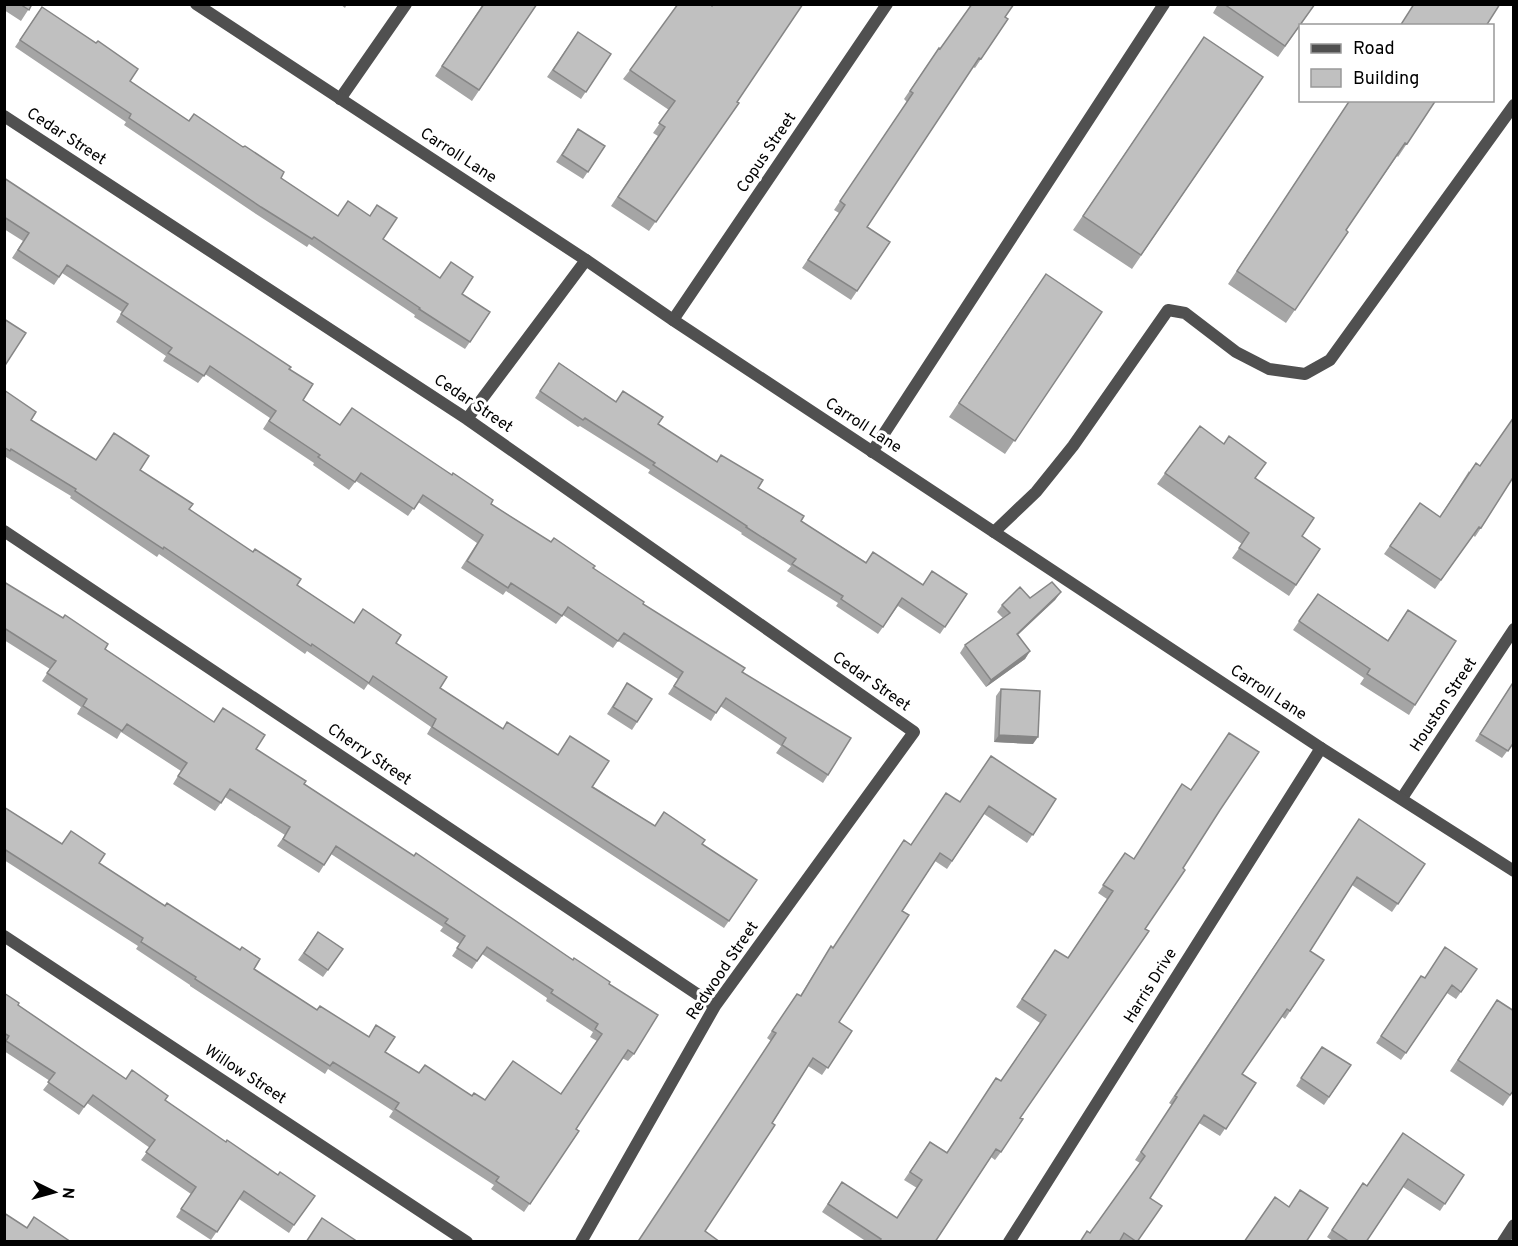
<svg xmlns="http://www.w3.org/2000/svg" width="1518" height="1246" viewBox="0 0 1518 1246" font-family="Overpass,sans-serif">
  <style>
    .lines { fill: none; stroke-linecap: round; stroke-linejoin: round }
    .service { stroke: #505050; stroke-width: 12 }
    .minor { stroke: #505050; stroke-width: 12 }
    .tertiary { stroke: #505050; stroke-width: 12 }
    .wall { fill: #a5a5a5 }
    .shaded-wall { fill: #868686 }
    .building { fill: #c0c0c0; stroke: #868686; stroke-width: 1.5 }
    .labels { text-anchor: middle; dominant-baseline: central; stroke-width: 6; stroke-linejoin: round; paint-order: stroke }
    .street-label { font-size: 16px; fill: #000; stroke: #fff }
  </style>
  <rect width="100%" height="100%" fill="#fff"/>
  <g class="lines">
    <path class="service" d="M872,452L1164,4
      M994,532L1036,492L1073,446L1168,310L1185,313L1236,352L1269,369L1305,374L1330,360L1514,105"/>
    <path class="minor" d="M340,99L406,4
      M4,116L467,419L914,732L715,1006L581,1242
      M673,320L887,4
      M467,419L586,260
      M4,531L715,1006
      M1402,798L1514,629
      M4,936L467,1242
      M1009,1242L1321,748
      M1503,1242L1514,1225"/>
    <path class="tertiary" d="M196,4L586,260L673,320L1321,748L1514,871"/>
  </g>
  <path class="wall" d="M4,4H32L21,21L4,10Z
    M340,4H347L345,8Z
    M483,4H537L472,101L435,76Z
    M1218,4H1315L1278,57L1213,13Z
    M42,7L130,81L189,121L281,178L338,216L383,239L462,294L490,312L465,349L414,317L415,315L309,244L307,247L256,214L124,125L126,122L15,47Z
    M1005,17L1008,19L975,68L973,67L867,227L890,242L851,300L802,268L839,213L834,210L907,102L904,99L939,48L940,49Z
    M578,32L611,54L581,99L547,77Z
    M1204,37L1263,77L1132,269L1073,230Z
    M630,70L739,103L649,231L611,206L658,136L653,133L669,110L623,79Z
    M1350,100H1436L1398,157L1397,156L1346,230L1348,232L1286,323L1228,284Z
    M578,129L605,146L583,179L556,162Z
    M4,178L289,369L303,400L340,425L491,504L593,568L643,604L742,672L828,775L823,783L776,753L781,746L720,706L711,721L668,694L678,679L618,641L613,648L563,615L556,624L506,591L503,595L461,568L477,543L418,502L408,516L356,481L349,490L313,465L314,463L263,429L270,418L205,374L198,383L163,361L166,356L116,322L122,312L62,273L54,285L12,258L23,241L4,229Z
    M1036,288L1102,312L1005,454L949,417Z
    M559,363L616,401L658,424L758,488L801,521L866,562L923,585L967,594L940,634L898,606L878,634L836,606L838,603L787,571L791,566L741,534L742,533L648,473L650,470L580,426L578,427L535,398Z
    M4,390L31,420L96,460L140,470L189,509L297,585L354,623L396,643L440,688L655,826L702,844L757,880L724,928L427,734L431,727L368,684L364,690L307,651L305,654L159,554L157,557L70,498L71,496L6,457L4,458Z
    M1200,426L1255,478L1302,536L1320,549L1289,596L1232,558L1242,544L1157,484Z
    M1469,471L1481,528L1475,537L1473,535L1435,589L1384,554L1420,503L1440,517Z
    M4,582L214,722L256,749L304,784L609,984L634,1054L628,1061L622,1058L576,1129L579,1131L524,1212L491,1189L494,1185L389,1117L393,1111L328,1069L325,1074L190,986V985L136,949L138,946L4,860V807L62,844L99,863L254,969L317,1010L419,1073L472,1096L485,1100L561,1094L597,1041L590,1037L593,1032L546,1001L547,998L482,954L472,969L452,956L460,944L440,931L443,927L331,854L319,873L277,846L285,835L225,797L215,811L173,784L181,771L121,732L117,739L77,714L81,707L42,681L50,669L4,640Z
    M1061,592L1055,600L1018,635L1030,651L1025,659L986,687L960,653L965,645L1003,618L997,612L1002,605L1030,598Z
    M1318,594L1388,640L1408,610L1415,705L1409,715L1360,684L1364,678L1293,630Z
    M1514,681V742L1502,758L1475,741Z
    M627,683L652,699L632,730L607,714Z
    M1001,689L1033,744L994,742L996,696Z
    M1056,799L1027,843L984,814L947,869L935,861L902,911L839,1022L852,1031L822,1075L808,1066L705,1231L720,1242H638L771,1041L767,1038L797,994L800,996L831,946L833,948L911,844L960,802Z
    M1220,810L1020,1118L1001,1152L995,1160L991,1157L935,1242H867L822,1212L842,1182L897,1218L917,1188L904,1180L930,1142L947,1152L1001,1081L1040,1023L1016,1007L1055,950L1068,958L1107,899L1098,893L1125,853L1134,859Z
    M1359,819L1425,864L1392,912L1352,885L1310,951L1324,960L1285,1019L1281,1016L1242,1074L1256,1083L1220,1136L1199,1123L1150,1198L1137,1242H1120L1090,1233L1140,1163L1135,1160L1172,1105L1169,1103Z
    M318,932L343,949L323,977L298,960Z
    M1477,969L1456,999L1447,993L1401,1060L1376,1043L1421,976L1424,978Z
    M4,993L18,1005L126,1079L165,1100L294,1225L289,1233L239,1199L211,1240L176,1217L191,1194L141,1160L150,1148L87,1103L79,1115L43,1090L50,1081L4,1051Z
    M1497,1000L1514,1090L1503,1106L1450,1071Z
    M1322,1047L1351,1065L1324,1105L1296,1086Z
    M1403,1133L1464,1175L1440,1211L1403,1187L1366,1242H1334L1327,1237L1363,1183L1367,1186Z"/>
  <path class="shaded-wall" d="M1061,592L1055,600L1011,641L1017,634Z
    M1030,651L1025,659L986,687L991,680Z
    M999,735L1038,737L1033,744L994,742Z"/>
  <path class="building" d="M20,4H32L29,10Z
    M484,4H537L479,90L442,66Z
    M678,4H710L712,6L713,4H803L737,102L739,103L656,222L618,197L665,127L659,123L675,101L630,70Z
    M972,4H1014L1005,17L1008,19L981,59L979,58L867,227L890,242L857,291L808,260L845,205L840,201L913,93L910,91L939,48L940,49Z
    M1224,4H1315L1285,46Z
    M1414,4H1500L1486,26H1400Z
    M42,7L96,43L98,41L138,69L130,81L189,121L194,114L243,147L245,146L284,172L281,178L338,216L348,201L370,216L377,205L397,218L383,239L440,278L451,262L473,277L462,294L490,312L470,342L419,309L420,308L314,237L312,239L261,207L129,118L131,114L20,40Z
    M578,32L611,54L586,92L553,70Z
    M1204,37L1263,77L1141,255L1083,216Z
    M1350,100H1436L1407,144L1405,143L1346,230L1348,232L1295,310L1237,271Z
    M578,129L605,146L588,172L562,155Z
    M4,178L291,367L289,369L313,384L303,400L340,425L352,408L452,475L453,473L493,500L491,504L551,542L554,538L595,566L593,568L644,602L643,604L745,668L742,672L851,738L828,775L782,745L786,738L726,698L716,713L674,686L683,672L624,633L618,641L568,607L562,616L511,583L508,588L467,561L483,535L423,495L414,509L361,473L355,482L318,457L320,455L269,421L276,411L210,366L204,376L168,353L172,348L121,314L128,304L67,265L59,277L18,250L29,233L4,217Z
    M1046,274L1102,312L1015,441L959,403Z
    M4,319L26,333L4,367Z
    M559,363L616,402L623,391L663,417L658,424L717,462L721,455L763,480L758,488L804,516L801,521L866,563L873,552L923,585L932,571L967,594L945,627L902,598L883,627L841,599L843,596L792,564L796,559L746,527L747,526L653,465L655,463L585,418L583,420L540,391Z
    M4,390L36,412L31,420L96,460L114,433L149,456L140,470L193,504L189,509L253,552L255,549L301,579L297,585L354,623L363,609L401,635L396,643L447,677L440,688L503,729L507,722L558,755L570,736L609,761L592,787L655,826L664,812L705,840L702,844L757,880L729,921L432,727L436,719L373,676L369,683L312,644L311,646L164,547L163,549L75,491L76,489L11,449L10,451L4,447Z
    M1514,417V476L1481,528L1479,527L1441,580L1390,546L1420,503L1440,517L1476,463L1480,466Z
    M1200,426L1224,444L1229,436L1266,463L1255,478L1314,518L1302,536L1320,549L1296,585L1239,548L1249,533L1165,473Z
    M4,582L63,618L65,615L108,644L105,649L214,722L223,708L265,735L256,749L306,781L304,784L414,856L416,853L573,960L574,958L610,982L609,984L658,1015L634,1054L628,1050L576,1129L579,1131L530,1204L496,1181L499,1177L395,1109L399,1103L333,1062L330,1066L195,979L196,977L141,942L143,938L4,849V807L62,844L71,831L105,854L99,863L165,906L167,903L240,950L242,947L260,959L254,969L317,1010L320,1006L369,1037L376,1025L395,1037L385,1052L419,1073L425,1065L472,1096L474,1093L485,1100L513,1061L561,1094L602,1034L595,1029L598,1024L551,993L553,990L487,947L477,961L457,948L465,936L445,923L448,919L336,846L324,865L283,839L290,827L230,789L221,803L178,776L187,763L127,724L122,731L83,706L87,699L47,673L56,661L4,628Z
    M1052,582L1061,592L1017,634L1030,651L991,680L965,645L1010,613L1002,605L1020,587L1030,598Z
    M1318,594L1388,641L1408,610L1456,641L1415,705L1367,674L1370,669L1299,621Z
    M1514,681V742L1508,751L1480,734Z
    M627,683L652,699L637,722L613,707Z
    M1001,689L1040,691L1038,737L999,735Z
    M1229,733L1259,752L1220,810L1183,868L1185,870L1145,929L1149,931L1020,1118L1023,1119L1001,1152L996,1149L935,1242H879L881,1239L828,1204L842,1182L897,1218L922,1180L910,1172L930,1142L947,1153L996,1078L1001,1081L1046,1015L1022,999L1055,950L1068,958L1113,891L1103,885L1125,853L1134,859L1182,784L1191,790Z
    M991,756L1056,799L1033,835L989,806L952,861L940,853L902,911L909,915L839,1022L852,1031L828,1068L813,1058L772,1123L775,1125L705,1231L720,1242H641L639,1240L776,1033L772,1031L797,994L801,996L831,946L833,948L904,840L911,845L946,793L960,802Z
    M1359,819L1425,864L1398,904L1357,877L1310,951L1324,960L1290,1011L1287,1009L1242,1074L1256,1083L1226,1129L1204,1115L1150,1198L1162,1206L1137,1242L1124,1233L1119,1242H1080L1087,1231L1090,1233L1145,1156L1141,1152L1177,1097L1175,1096Z
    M318,932L343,949L328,970L304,953Z
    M1445,947L1477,969L1461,992L1452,985L1406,1053L1381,1036L1421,976L1425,978Z
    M4,993L19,1003L18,1005L126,1079L132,1070L168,1096L165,1100L226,1142L227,1140L278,1175L280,1172L315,1196L294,1225L244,1191L217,1232L181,1209L196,1187L146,1152L155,1140L93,1095L84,1107L48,1082L55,1073L6,1041L9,1036L4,1033Z
    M1497,1000L1514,1011V1090L1510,1095L1458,1060Z
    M1322,1047L1351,1065L1329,1097L1301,1078Z
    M1403,1133L1464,1175L1445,1204L1408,1179L1366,1242H1350L1332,1230L1363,1183L1367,1186Z
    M1300,1190L1328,1208L1306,1242H1244L1275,1197L1289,1207Z
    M4,1213L27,1228L34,1217L71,1242H4Z
    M322,1218L358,1242H306Z"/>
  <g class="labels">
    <g class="street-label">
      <text transform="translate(66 137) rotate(33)">Cedar Street</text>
      <text transform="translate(767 153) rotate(-56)">Copus Street</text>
      <text transform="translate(458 156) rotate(33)">Carroll Lane</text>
      <text transform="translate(473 404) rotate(34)">Cedar Street</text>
      <text transform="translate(863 426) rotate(33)">Carroll Lane</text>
      <text transform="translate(871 682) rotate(35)">Cedar Street</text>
      <text transform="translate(1268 693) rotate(33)">Carroll Lane</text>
      <text transform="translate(1444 705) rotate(-57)">Houston Street</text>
      <text transform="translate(369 755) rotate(34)">Cherry Street</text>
      <text transform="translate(723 971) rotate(-56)">Redwood Street</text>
      <text transform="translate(1151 986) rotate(-58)">Harris Drive</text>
      <text transform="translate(245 1075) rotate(33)">Willow Street</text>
    </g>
  </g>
  <rect width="1518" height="1246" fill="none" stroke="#000000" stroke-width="12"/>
  <rect x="1299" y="24" width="195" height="78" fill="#ffffff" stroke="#999999" stroke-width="1.5"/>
  <rect x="1311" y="44" width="30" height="9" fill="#505050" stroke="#999999" stroke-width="1.5"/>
  <text x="1353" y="54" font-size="18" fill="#000000">Road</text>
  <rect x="1311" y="69" width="30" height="18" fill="#c0c0c0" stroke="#999999" stroke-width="1.5"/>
  <text x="1353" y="84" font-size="18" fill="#000000">Building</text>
  <g transform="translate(54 1192) rotate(95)" stroke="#ffffff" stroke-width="4.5" paint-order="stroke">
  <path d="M0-4.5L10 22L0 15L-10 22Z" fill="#000000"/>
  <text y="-9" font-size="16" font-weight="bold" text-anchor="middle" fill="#000000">N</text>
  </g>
</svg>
